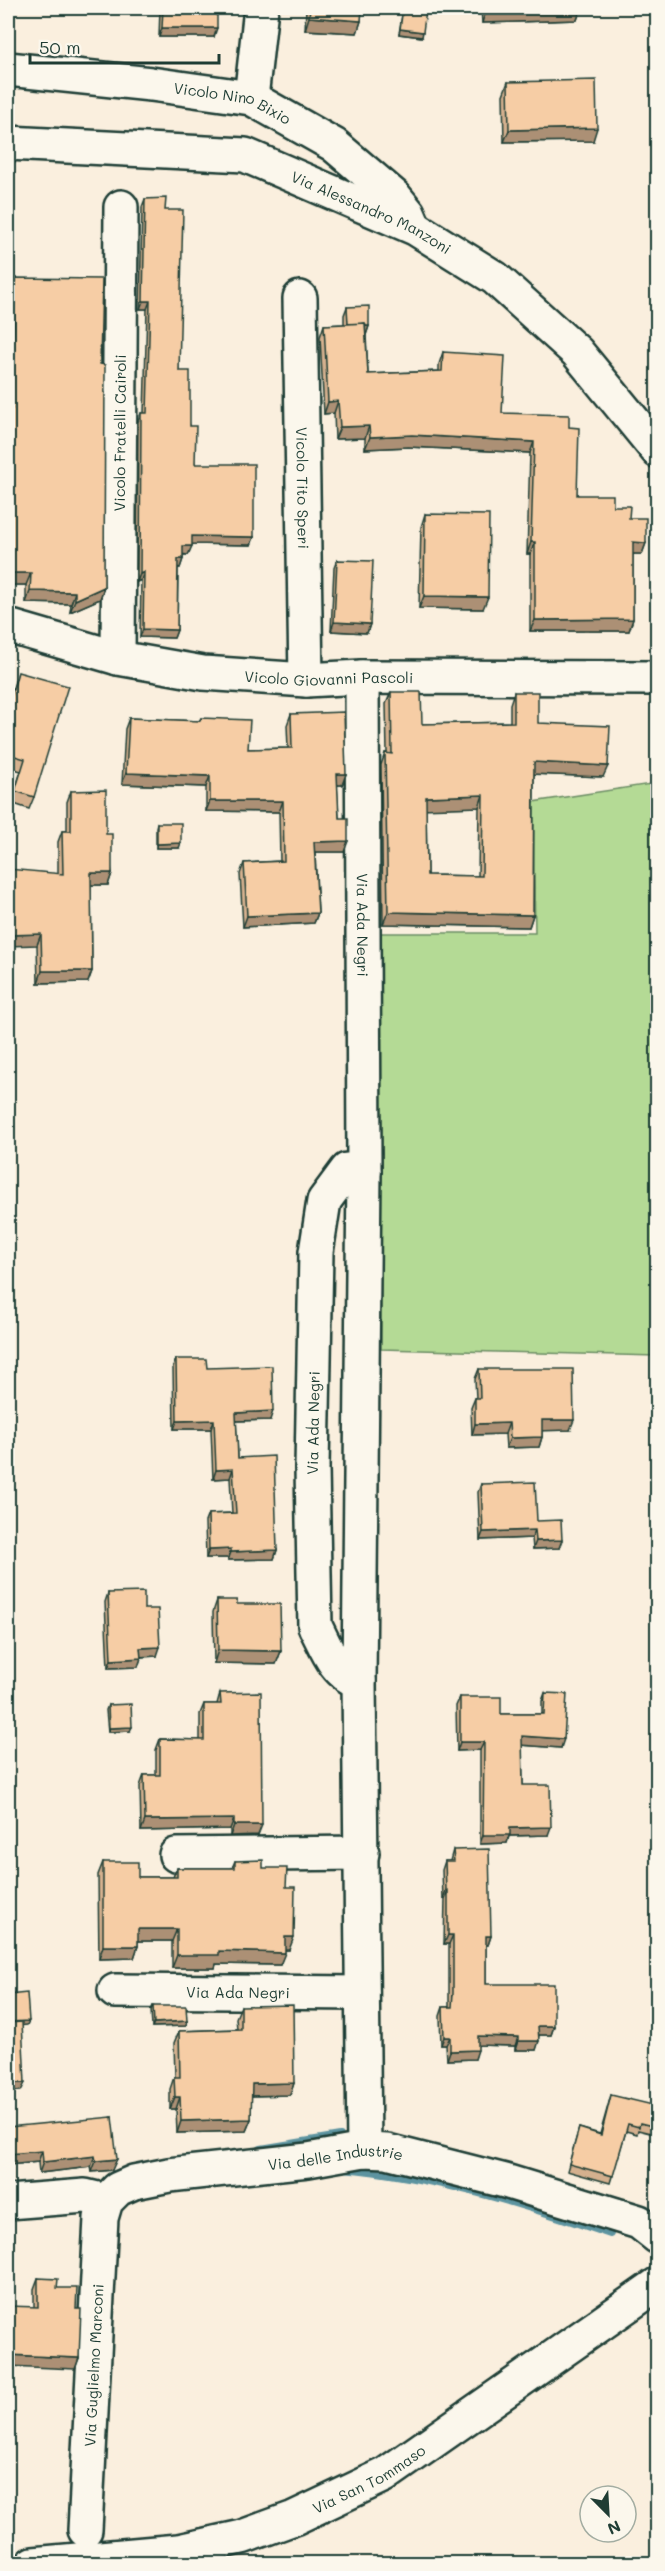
<svg xmlns="http://www.w3.org/2000/svg" width="665" height="2571" viewBox="0 0 665 2571" font-family="Mali,sans-serif">
  <style>
    .green { fill: #b4da95; stroke: #6a8c64; stroke-width: 1.5 }
    .lines { fill: none; stroke-linecap: round; stroke-linejoin: round }
    .stream { stroke: #5d94a0; stroke-width: 8 }
    .minor-casing { stroke: #1f3d34; stroke-width: 38 }
    .minor { stroke: #fbf7ec; stroke-width: 33 }
    .wall { fill: #d4b08e; stroke: #1f3d34; stroke-width: 1.5; fill-rule: evenodd }
    .shaded-wall { fill: #ac9074; stroke: #1f3d34; stroke-width: 1.5 }
    .building { fill: #f6cda5; stroke: #1f3d34; stroke-width: 1.5; fill-rule: evenodd }
    .labels { text-anchor: middle; dominant-baseline: central; stroke-width: 4.5; stroke-linejoin: round; paint-order: stroke }
    .street-label { font-size: 15px; fill: #1f3d34; stroke: #fbf7ec }
  </style>
  <rect width="100%" height="100%" fill="#faefde"/>
  <filter id="ink" filterUnits="userSpaceOnUse"><feTurbulence type="fractalNoise" baseFrequency=".0167" numOctaves="2"/><feDisplacementMap in="SourceGraphic" scale="12" xChannelSelector="R" yChannelSelector="G"/><feConvolveMatrix kernelMatrix="1 2 1 2 8 2 1 2 1" color-interpolation-filters="sRGB"/></filter>
  <g filter="url(#ink)">
    <path class="green" d="M657,783V1356L381,1349L378,933H535L533,802Z"/>
    <g class="lines">
      <path class="stream" d="M261,2149L340,2136
        M342,2168C434,2176 523,2204 610,2234"/>
      <g class="minor-casing">
        <g id="minor">
          <path id="s1" d="M8,69L151,84L251,98L334,145L395,197L408,213L414,227"/>
          <path d="M251,98L261,8"/>
          <path id="s2" d="M8,143L245,155L415,228L495,278L577,352L658,451"/>
          <path id="s3" d="M300,298L306,680"/>
          <path id="s4" d="M8,626L118,658L203,673L306,680L362,677L658,678"/>
          <path id="s5" d="M118,658L121,207"/>
          <path id="s6" d="M362,677L364,1171L359,1681L364,2150"/>
          <path id="s7" d="M359,1681C335,1675 326,1647 315,1626L312,1468L316,1252L324,1201L347,1170L364,1171"/>
          <path d="M176,1855L362,1853"/>
          <path id="s8" d="M115,1991L362,1993"/>
          <path d="M8,2202L85,2196L106,2201"/>
          <path id="s9" d="M85,2530L101,2218L106,2201L118,2189L134,2182L169,2175L308,2160L364,2150L387,2151L505,2181L639,2222L658,2237"/>
          <path id="s10" d="M33,2564L178,2551L242,2537L294,2518L385,2475L658,2284"/>
        </g>
      </g>
      <use href="#minor" class="minor"/>
    </g>
    <path class="wall" d="M160,8H217L214,37H159Z
      M306,8H362L361,21L357,33L305,30Z
      M403,8L422,37L399,34Z
      M481,8H581L577,20L482,23Z
      M508,82L593,141L504,142L503,95Z
      M145,199L165,210L179,371L190,426L195,464L254,537L251,545L192,544L188,555H183V559L180,568H178L177,630L174,638L140,637L141,580L137,582L138,422L141,413H144L147,309H140L142,207Z
      M15,278L100,364L104,587L100,599L70,612L71,604L26,603V585H8V409L10,290Z
      M347,307L369,326L366,335L368,374L439,371V364L443,352L502,413L569,427L577,495L613,506L629,518L646,543L642,554H633V619L629,631H530V554H527L530,453L408,447L365,449V438L335,439L334,413L324,414L320,337L324,325L344,324V315Z
      M425,514L483,609L419,608L421,527Z
      M337,560L370,624L367,633L331,631L334,568Z
      M18,672L34,797L29,809L11,803L21,771L8,767V700L10,697Z
      M391,692L422,724L510,722V704L514,692L538,723L603,777L534,774L533,915L529,927L383,924L381,765L385,753H387L386,704ZM479,807L478,876L427,875L426,808Z
      M291,714L346,774L342,785H337L339,818L344,852H315L318,913L314,923L243,927L240,874L244,863L280,861L279,812L206,811V787L122,784L125,729L129,718L199,721L201,718L248,749L288,748L287,725Z
      M71,791L106,834L112,873L108,885H91L92,971L88,982L38,983L37,945L58,873V842L62,831H67V802Z
      M157,823L179,848H156V827Z
      M176,1359L207,1368L270,1420L236,1421L238,1458L277,1550L274,1559L228,1560V1558H206L205,1522L208,1514L232,1513L230,1478L213,1479L211,1429H174L173,1367Z
      M479,1369L570,1430H542V1437L539,1447L506,1448L505,1434L472,1435L471,1408L475,1398H476L475,1379Z
      M481,1484L537,1521L559,1548L533,1549L532,1538L480,1540L478,1492Z
      M108,1593L144,1609L157,1656L141,1657L138,1667L108,1668L105,1602Z
      M217,1600L237,1604L281,1651L276,1664L214,1663L213,1612Z
      M220,1693L258,1835L230,1836V1829L141,1831L140,1786L144,1775H156V1750L160,1739L200,1740V1714L204,1704H217Z
      M545,1693L561,1748L522,1745L523,1785L548,1835L509,1836L507,1843L480,1844V1750L457,1751L456,1706L460,1697L501,1714H542V1701Z
      M108,1705L130,1731L108,1732L106,1710Z
      M453,1850L491,1936L488,1945H486V1984L554,2026L551,2035H539L536,2050H515V2046L478,2045L475,2059L447,2060L446,2045H441L440,2016L443,2007H449V1944H444L445,1899H443L442,1870L445,1861H450Z
      M235,1861L263,1868L286,1887L289,1950H285L280,1965L216,1964L215,1968H172V1941H138V1946L134,1958L99,1959L98,1875L103,1862L138,1877H173L177,1868H232Z
      M153,2006L187,2021L186,2026L152,2027L151,2010Z
      M241,2006L294,2083L290,2095L251,2096V2119L246,2131L177,2133L176,2109H170V2089L174,2077H175L174,2043L179,2031L237,2029L236,2018Z
      M611,2095L652,2126L650,2133L638,2130L637,2134L626,2131L610,2183L567,2171L579,2128L600,2134Z
      M112,2117V2170L92,2172L91,2167L39,2173L38,2162L8,2165Z
      M38,2278L57,2288L76,2309L79,2358L75,2369L34,2307V2289Z"/>
    <path class="shaded-wall" d="M68,8H118L117,10Z
      M581,8L577,20L482,23L486,10Z
      M309,17L361,21L357,33L305,30Z
      M162,28H217L214,37H159Z
      M400,29L423,32L422,37L399,34Z
      M597,128L593,141L504,142L509,130Z
      M143,301H150L147,309H140Z
      M348,326H369L366,335Z
      M338,401L334,413L324,414L328,402Z
      M369,426L365,438L335,439L340,427Z
      M412,435L534,442L530,453L408,447L365,449L370,437Z
      M8,475H11L8,486Z
      M192,536L254,537L251,545L189,544Z
      M531,542H535L530,554H527Z
      M633,542L646,543L642,554H629Z
      M183,546H192L188,555L180,554Z
      M178,559H183L180,568L175,567Z
      M144,572L141,580L137,582L140,574Z
      M10,573H31L26,585H8V579Z
      M104,587L100,599L70,612L75,600Z
      M30,591L75,592L71,604L26,603Z
      M424,596L488,597L483,609L419,608Z
      M633,619L629,631H530L535,620Z
      M334,622L370,624L367,633L331,631Z
      M143,629L177,630L174,638L140,637Z
      M534,762L608,766L603,777L530,774Z
      M126,773L210,776L206,787L122,784Z
      M337,774H346L342,785H333Z
      M483,795L479,807L422,809L426,797Z
      M210,801H283L279,812L206,811Z
      M348,841L344,852H310L314,842Z
      M181,843L179,848H156L157,844Z
      M91,873H112L108,885H87Z
      M388,912L533,915L529,927L383,924Z
      M318,913L314,923L243,927L247,916Z
      M41,934L37,945L8,946V935Z
      M42,971H92L88,982L38,983Z
      M273,1411L270,1420L233,1421L236,1413Z
      M214,1420L211,1429H174L177,1421Z
      M542,1420H574L570,1430L538,1431Z
      M509,1423L505,1434L472,1435L475,1424Z
      M542,1437L539,1447L506,1448L510,1438Z
      M233,1469L230,1478L213,1479L216,1470Z
      M535,1530L532,1538L480,1540L483,1532Z
      M562,1540L559,1548L533,1549L536,1541Z
      M231,1549L228,1558H206L209,1550Z
      M277,1550L274,1559L228,1560L231,1552Z
      M160,1647L157,1656L137,1657L140,1648Z
      M218,1650L281,1651L276,1664L214,1663Z
      M141,1658L138,1667L108,1668L111,1660Z
      M132,1727L130,1731L108,1732L109,1728Z
      M522,1736L564,1739L561,1748L519,1745Z
      M460,1742H484L480,1750L457,1751Z
      M234,1819L230,1829L141,1831L145,1820Z
      M234,1825H262L258,1835L230,1836Z
      M551,1827L548,1835L509,1836L507,1843L480,1844L483,1835L510,1828Z
      M446,1890H448L445,1899H443Z
      M138,1929H177L172,1941H134Z
      M448,1935H453L449,1944H444Z
      M486,1936H491L488,1945H483Z
      M285,1937H294L289,1950H280Z
      M103,1946H138L134,1958L99,1959Z
      M219,1951L285,1953L280,1965L216,1964L215,1968H172L177,1955Z
      M29,2021L27,2025L8,2027V2022Z
      M187,2021L186,2026L152,2027L154,2023Z
      M538,2026H554L551,2035H535Z
      M478,2036L518,2037L515,2046L475,2045Z
      M444,2037H450L446,2045H441Z
      M518,2041H539L536,2050H515Z
      M478,2050L475,2059L447,2060L450,2051Z
      M8,2083H25L21,2091L8,2092Z
      M294,2083L290,2095L247,2096L252,2084Z
      M175,2097H180L176,2109H170Z
      M251,2119L246,2131L177,2133L181,2121Z
      M42,2151L38,2162L8,2165V2154Z
      M95,2156L91,2167L39,2173L43,2162Z
      M117,2159L112,2170L92,2172L96,2161Z
      M8,2355L79,2358L75,2369L8,2366Z"/>
    <path class="building" d="M163,8H217V28H162Z
      M310,8H362L361,21L309,17Z
      M403,8L426,10L423,32L400,29Z
      M486,8H581L486,10Z
      M596,80L597,128L509,130L508,82Z
      M166,198L165,210H183L179,371H190V426H196L195,464H254V537L192,536V546H183V559H178L177,630L143,629L144,572L140,574L141,413H147L150,301H143L145,199Z
      M15,278L102,279L100,364L105,365L104,587L75,600V592L30,591L31,573H10L11,475H8V409H12Z
      M369,306V326H366L365,323L348,324L347,307Z
      M365,323L368,374L442,371L443,352L505,356L502,413L569,415V427L579,428L577,495H613V506H630L629,518H646V543L633,542V619L535,620V542H531L534,442L412,435L370,437L369,426L340,427L338,401L328,402L324,325Z
      M425,514L489,515L488,597L424,596Z
      M337,560L373,561L370,624L334,622Z
      M18,672L68,686L34,797L15,791L25,759L8,754V701L9,696L11,697Z
      M391,692H421L422,724L514,722V692H538V723L610,726L608,766L534,762L533,915L388,912L385,753L392,754ZM483,795L482,876L427,875L426,797Z
      M344,712L346,774H337L339,818H348V841L314,842L318,913L247,916L244,863L284,861L283,801H210V776L126,773L129,718L200,721L201,718L250,720L248,749L292,748L291,714Z
      M106,790V834H112V873H91L92,971H42L41,934L8,935V869L63,874L62,831H71V791Z
      M157,823H181V843L157,844Z
      M176,1359H206L207,1368L272,1366L273,1411L236,1413L238,1458L274,1456L277,1550L231,1552V1549L209,1550L208,1514L236,1513L233,1469L216,1470L214,1420L177,1421Z
      M479,1369H573L574,1420H542V1437L510,1438L509,1423L475,1424V1398H480Z
      M535,1482L537,1521L561,1520L562,1540L536,1541L535,1530L483,1532L481,1484Z
      M144,1592V1609H158L160,1647L140,1648L141,1658L111,1660L108,1593Z
      M217,1600H237V1604H280L281,1651L218,1650Z
      M261,1692L262,1825H234V1819L145,1820L144,1775H160V1739L204,1740V1704H221L220,1693Z
      M545,1693L567,1694L564,1739L522,1736L523,1785H550L551,1827L510,1828V1835H483L484,1742H460V1697H501V1714H544Z
      M131,1704L132,1727L109,1728L108,1705Z
      M489,1849L491,1936H486V1984H554V2026H538L539,2041H518V2037L478,2036V2050L450,2051V2037H444L443,2007H452L453,1993V1935H448V1890H446L445,1861H454L453,1850Z
      M263,1860V1868H287L286,1887H295L294,1937H285V1953L219,1951V1955H177V1929H138V1946H103V1862H138V1877H177V1868H235V1861Z
      M27,1993L29,2021L8,2022V1995Z
      M293,2005L294,2083L252,2084L251,2119L181,2121L180,2097H175L174,2077H180L179,2031L241,2029V2006Z
      M153,2006H186L187,2021L154,2023Z
      M22,2022L25,2083H8V2023Z
      M611,2095L657,2106L652,2126L640,2123L639,2127L628,2124L613,2176L569,2164L579,2128L601,2135Z
      M112,2117L117,2159L96,2161L95,2156L43,2162L42,2151L8,2154V2127Z
      M38,2278L58,2279L57,2288H77L76,2309H81L79,2358L8,2355V2306L38,2307Z"/>
  </g>
  <g class="labels">
    <g class="street-label">
      <text stroke="none"><textPath href="#s1" startOffset="228">Vicolo Nino Bixio</textPath></text>
      <text stroke="none"><textPath href="#s2" startOffset="376">Via Alessandro Manzoni</textPath></text>
      <text stroke="none"><textPath href="#s5" startOffset="225">Vicolo Fratelli Cairoli</textPath></text>
      <text stroke="none"><textPath href="#s3" startOffset="190">Vicolo Tito Speri</textPath></text>
      <text stroke="none"><textPath href="#s4" startOffset="327">Vicolo Giovanni Pascoli</textPath></text>
      <text stroke="none"><textPath href="#s6" startOffset="248">Via Ada Negri</textPath></text>
      <text stroke="none"><textPath href="#s7" startOffset="276">Via Ada Negri</textPath></text>
      <text stroke="none"><textPath href="#s8" startOffset="123">Via Ada Negri</textPath></text>
      <text stroke="none"><textPath href="#s9" startOffset="568">Via delle Industrie</textPath></text>
      <text stroke="none"><textPath href="#s9" startOffset="165">Via Guglielmo Marconi</textPath></text>
      <text stroke="none"><textPath href="#s10" startOffset="351">Via San Tommaso</textPath></text>
    </g>
  </g>
  <rect width="665" height="2571" fill="none" stroke="#fbf7ec" stroke-width="30"/>
  <rect x="15" y="15" width="635" height="2541" fill="none" stroke="#1f3d34" stroke-width="2" filter="url(#ink)"/>
  <g transform="translate(608 2514) rotate(156)"><circle r="28" fill="#fbf7ec" stroke="#a3ada2" stroke-width="1.5"/>
  <path d="M0-4.5L10 22L0 15L-10 22Z" fill="#1f3d34"/>
  <text y="-9" font-size="16" font-weight="bold" text-anchor="middle" fill="#1f3d34">N</text>
  </g>
  <path d="M30 54v9h189v-9" fill="none" stroke="#1f3d34" stroke-width="3"/>
  <text x="39" y="54" font-size="18" fill="#1f3d34" stroke="#fbf7ec" stroke-width="4.5" paint-order="stroke">50 m</text>
</svg>
